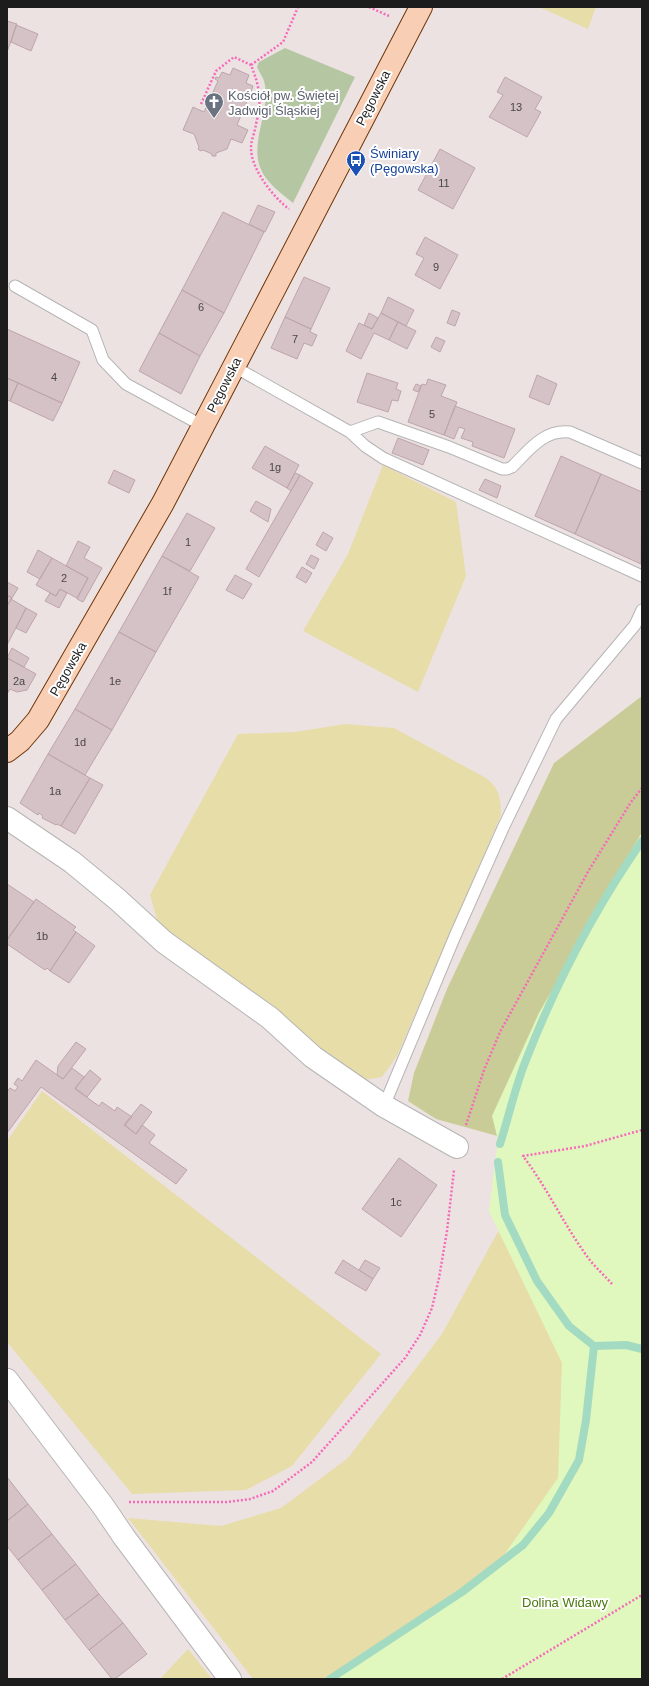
<svg xmlns="http://www.w3.org/2000/svg" width="649" height="1686" viewBox="0 0 649 1686" font-family="Arial,sans-serif">
  <style>
    .grass { fill: #e7dda8 }
    .forest { fill: #cacc97 }
    .cemetery { fill: #b5c6a3 }
    .park { fill: #e0f8be }
    .lines { fill: none; stroke-linecap: round; stroke-linejoin: round }
    .stream { stroke: #a3dac2; stroke-width: 8 }
    .building { fill: #d4c2c6; stroke: #bea5ab }
    .lane-casing { stroke: #b5b5b5; stroke-width: 13 }
    .street-casing { stroke: #b5b5b5; stroke-width: 24 }
    .secondary-casing { stroke: #6f3407; stroke-width: 24 }
    .path { stroke: #f66aba; stroke-width: 2.5; stroke-dasharray: 2 2; stroke-linecap: butt }
    .lane { stroke: #fff; stroke-width: 11 }
    .street { stroke: #fff; stroke-width: 22 }
    .secondary { stroke: #f8cfb5; stroke-width: 22 }
    .labels { text-anchor: middle; dominant-baseline: central; stroke-width: 4; stroke-linejoin: round; paint-order: stroke }
    .number-label { font-size: 11px; fill: #4a4646 }
    .worship-label { font-size: 13px; fill: #5b616d; stroke: #fff; text-anchor: start }
    .street-label { font-size: 13px; fill: #1c1c1c; stroke: #fff }
    .transit-label { font-size: 13px; fill: #164399; stroke: #fff; text-anchor: start }
    .park-label { font-size: 13px; fill: #4b770e; stroke: #fff }
  </style>
  <rect width="100%" height="100%" fill="#ede2e2"/>
  <path class="grass" d="M539,7H596L588,29Z
    M383,465L456,502L466,576L418,692L303,631L348,554Z
    M346,724L394,728L486,778C499,788 501,798 501,815L397,1056L382,1077L364,1080L318,1048L271,1006L158,923L150,895L238,734L295,732Z
    M42,1091L381,1354L292,1466L246,1490L132,1494L7,1342V1141Z
    M523,1186L642,1588L488,1679H253L128,1518L221,1526L281,1508L348,1458L442,1334Z
    M188,1649L212,1679H160Z"/>
  <path class="forest" d="M642,696V903L533,1146L436,1119L408,1101L414,1073L447,989L554,763Z"/>
  <path class="cemetery" d="M285,48L355,77L293,203C281,193 265,182 260,167C250,140 272,109 264,81C263,77 259,72 257,67L259,62Z"/>
  <path class="park" d="M642,832V1679H327L490,1575L558,1478L562,1363L489,1211L498,1140L492,1116L539,1013Z"/>
  <g class="lines">
    <path class="stream" d="M500,1144C509,1116 515,1087 526,1060C556,983 595,909 642,841
      M498,1162L505,1215L537,1281L569,1326L594,1346
      M330,1679L462,1592L523,1545L549,1513L579,1460L586,1420L594,1346L626,1345L642,1349"/>
  </g>
  <path class="building" d="M7,21L17,24L7,52Z
    M16,25L38,34L31,51L11,42Z
    M233,68L249,75L246,83L253,86L251,92L254,93L253,95L250,94L237,125L248,130L242,143L231,139L227,149L216,153V156H212V154L203,150L200,151L198,149L199,147L194,134L183,130L193,107L204,112L218,81L215,79L216,77L219,78L222,72L230,75Z
    M505,77L542,97L535,109L541,112L527,137L489,117L503,95L497,92Z
    M440,149L475,168L453,209L418,190Z
    M258,205L275,212L265,232L249,224Z
    M223,212L264,232L224,313L182,290Z
    M425,237L458,255L440,289L415,275L424,258L416,254Z
    M304,277L330,288L311,329L285,317Z
    M182,290L224,313L200,356L159,333Z
    M388,297L414,310L406,326L381,313Z
    M452,310L460,313L455,326L447,323Z
    M369,313L378,318L372,329L364,325Z
    M381,313L398,322L389,340L374,333L361,359L346,351L359,323L372,329Z
    M285,317L311,329L310,332L317,335L312,346L304,343L297,359L271,348Z
    M398,322L416,331L407,349L389,340Z
    M7,329L80,362L62,403L7,378Z
    M159,333L200,356L181,394L139,371Z
    M436,337L445,341L440,352L431,347Z
    M367,373L398,383L396,389L401,391L398,401L392,400L388,412L357,402Z
    M537,375L557,384L549,405L529,397Z
    M7,378L18,383L10,401L7,400Z
    M428,379L446,385L441,396L457,402L444,435L408,422L422,384L426,385Z
    M18,383L62,403L53,421L10,401Z
    M416,384L421,386L418,392L413,390Z
    M455,406L515,429L504,458L472,446L473,442L461,438L465,429L459,427L454,439L444,435Z
    M398,438L429,450L423,465L392,453Z
    M265,446L299,465L287,488L252,468Z
    M561,456L601,474L575,534L535,516Z
    M114,470L135,480L129,493L108,483Z
    M295,473L300,475L291,491L287,488Z
    M601,474L642,492L641,564L575,534Z
    M300,475L313,483L259,577L246,569Z
    M485,479L501,486L497,498L479,490Z
    M256,501L271,509L268,522L250,511Z
    M187,513L215,528L190,571L162,556Z
    M323,532L333,538L326,551L316,545Z
    M78,541L90,547L84,558L102,568L83,602L77,599L88,578L66,566Z
    M38,550L52,558L40,579L27,572Z
    M311,555L319,559L314,569L306,564Z
    M162,556L199,577L156,652L119,632Z
    M52,558L88,578L77,598L60,589L56,596L36,585Z
    M302,567L312,573L306,583L296,577Z
    M235,575L252,584L243,599L226,590Z
    M7,582L18,588L12,598L7,595Z
    M60,589L67,593L59,608L45,601L50,593L56,596Z
    M7,595L12,598L7,606Z
    M11,599L26,608L7,645V606Z
    M26,608L37,614L26,633L16,628Z
    M119,632L156,652L112,730L75,709Z
    M12,648L29,658L24,667L7,658Z
    M7,658L36,674L27,690L17,692L10,689L7,694Z
    M75,709L112,730L85,775L48,754Z
    M48,754L90,778L61,826L57,824L56,825L42,818L43,816L39,813L38,815L20,803Z
    M90,778L103,785L75,834L61,826Z
    M7,884L34,902L7,940Z
    M36,899L76,927L73,930L76,932L50,971L47,968L45,970L7,944V940Z
    M76,932L95,946L69,983L50,971Z
    M76,1042L86,1049L63,1079L57,1075L58,1066Z
    M36,1060L63,1079L72,1068L84,1077L75,1089L99,1106L102,1102L115,1111L117,1107L132,1117L125,1125L136,1134L142,1125L155,1135L149,1143L187,1170L176,1184L41,1087L7,1133V1092L10,1088L15,1091L18,1087L14,1084L18,1078L22,1081Z
    M90,1070L101,1079L87,1097L75,1088Z
    M141,1104L152,1112L136,1134L124,1125Z
    M399,1158L437,1185L401,1237L362,1209Z
    M343,1260L373,1279L366,1291L335,1273Z
    M365,1260L380,1268L373,1279L359,1270Z
    M7,1477L28,1504L7,1521Z
    M28,1504L52,1534L18,1560L7,1546V1521Z
    M52,1534L76,1564L42,1590L18,1560Z
    M76,1564L99,1594L65,1620L42,1590Z
    M99,1594L123,1623L89,1650L65,1620Z
    M123,1623L147,1654L115,1679H112L89,1650Z"/>
  <g class="lines">
    <g class="lane-casing">
      <path id="lane" d="M15,286L92,330L103,360L126,384L203,426
        M233,366L350,432L365,446L383,458L642,576
        M350,432L378,422L449,447L502,469H507L512,467C529,450 544,429 570,432L642,463
        M384,1106L455,936L503,828L556,719L635,625L642,610"/>
    </g>
    <g class="street-casing">
      <path id="street" d="M7,818L72,862L117,899L164,942L270,1018L313,1057L384,1106L457,1147
        M7,1380L103,1506L124,1537L230,1679"/>
    </g>
    <g class="secondary-casing">
      <path id="secondary" d="M7,751L20,741L38,720L163,503L421,7"/>
    </g>
    <path class="path" d="M369,7L389,16
      M251,65L283,42L298,7
      M201,104L216,71L234,57L251,65C260,88 262,100 256,124C255,132 251,140 251,148C251,169 273,197 289,209
      M466,1125L484,1070L500,1032L589,870L631,802L642,788
      M612,1284C605,1276 596,1268 589,1259C565,1227 548,1189 523,1156L585,1146L642,1130
      M129,1502H227L250,1499L273,1491L312,1462L405,1358L420,1335L432,1308L439,1278L447,1231L454,1170
      M502,1679L642,1595"/>
    <use href="#lane" class="lane"/>
    <use href="#street" class="street"/>
    <use href="#secondary" class="secondary"/>
  </g>
  <defs>
    <g id="church-pin" transform="scale(1)"><path d="M0 17L-7.5 6A9.5 9.5 0 1 1 7.5 6Z" fill="#6b7280" stroke="#fff"/><path d="M-1.2-6h2.4v3.5h3.3v2.4h-3.3V6h-2.4V-.1h-3.3v-2.4h3.3Z" fill="#fff"/></g>
    <g id="bus-pin" transform="scale(1)"><path d="M0 17L-7.5 6A9.5 9.5 0 1 1 7.5 6Z" fill="#1a4fb4" stroke="#fff"/><path d="M-5-6H5V4H4V6H2V4H-2V6H-4V4H-5ZM-3.5-4V0h7V-4ZM-3.5 1.2v1.5H-2V1.2ZM2 1.2v1.5H3.5V1.2Z" fill="#fff"/></g>
  </defs>
  <g fill-rule="evenodd">
    <use href="#church-pin" x="214" y="102"/>
    <use href="#bus-pin" x="356" y="160"/>
  </g>
  <g class="labels">
    <g class="number-label">
      <text x="516" y="107">13</text>
      <text x="444" y="183">11</text>
      <text x="436" y="267">9</text>
      <text x="201" y="307">6</text>
      <text x="295" y="339">7</text>
      <text x="54" y="377">4</text>
      <text x="432" y="414">5</text>
      <text x="275" y="467">1g</text>
      <text x="188" y="542">1</text>
      <text x="64" y="578">2</text>
      <text x="167" y="591">1f</text>
      <text x="19" y="681">2a</text>
      <text x="115" y="681">1e</text>
      <text x="80" y="742">1d</text>
      <text x="55" y="791">1a</text>
      <text x="42" y="936">1b</text>
      <text x="396" y="1202">1c</text>
    </g>
    <g class="worship-label">
      <text x="228" y="95">Kościół pw. Świętej<tspan x="228" dy="15">Jadwigi Śląskiej</tspan></text>
    </g>
    <g class="street-label">
      <text transform="translate(373 98) rotate(-63)">Pęgowska</text>
      <text transform="translate(224 385) rotate(-63)">Pęgowska</text>
      <text transform="translate(68 669) rotate(-60)">Pęgowska</text>
    </g>
    <g class="transit-label">
      <text x="370" y="153">Świniary<tspan x="370" dy="15">(Pęgowska)</tspan></text>
    </g>
    <g class="park-label">
      <text x="565" y="1602">Dolina Widawy</text>
    </g>
  </g>
  <rect width="649" height="1686" fill="none" stroke="#1c1c1c" stroke-width="16"/>
</svg>
